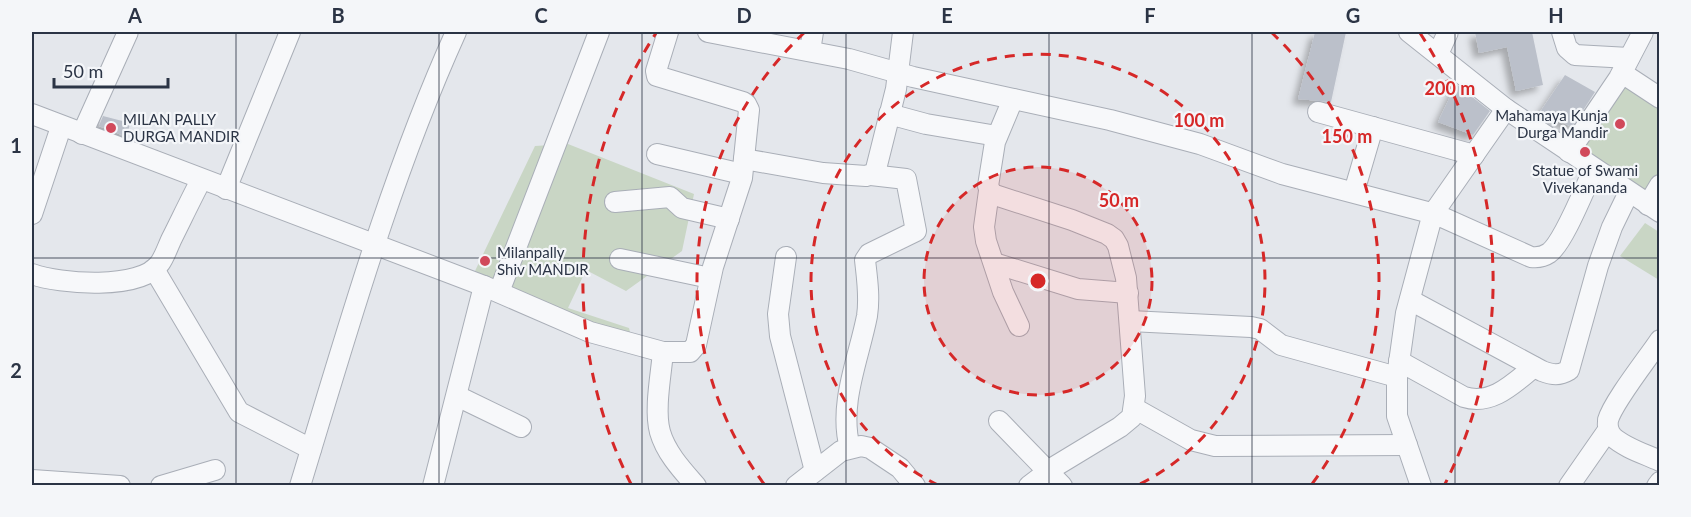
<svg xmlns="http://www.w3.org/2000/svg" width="1691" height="517" font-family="Lato,sans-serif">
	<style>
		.green { fill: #c9d6c5 }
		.building { fill: #bbc0ca; filter: url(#shadow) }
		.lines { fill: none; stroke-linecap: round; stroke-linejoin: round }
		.minor-casing { stroke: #a9aeb7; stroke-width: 22 }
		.minor { stroke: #f7f8fa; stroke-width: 20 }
		.grid { fill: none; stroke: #2b3445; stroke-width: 1.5; stroke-opacity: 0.55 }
		.ring { fill: none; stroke: #d62828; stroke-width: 3; stroke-dasharray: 10 8 }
		.poi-dot { fill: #d1495b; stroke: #f4f6f9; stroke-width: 2 }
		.labels { text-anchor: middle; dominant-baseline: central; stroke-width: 4.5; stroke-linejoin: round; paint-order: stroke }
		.poi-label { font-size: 15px; fill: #2b3445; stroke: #f4f6f9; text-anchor: start }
		.centre { fill: #d62828; stroke: #f4f6f9; stroke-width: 3 }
		.ring-label { font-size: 18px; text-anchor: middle; font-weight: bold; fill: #d62828; stroke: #f4f6f9; stroke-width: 4.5; stroke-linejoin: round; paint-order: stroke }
		.neatline { fill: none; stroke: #2b3445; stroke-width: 2 }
		.grid-label { font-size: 20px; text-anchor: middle; font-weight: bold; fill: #2b3445 }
	</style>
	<defs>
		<filter id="shadow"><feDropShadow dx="-5.5" dy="5.5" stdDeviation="3" flood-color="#0004"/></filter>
	</defs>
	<rect width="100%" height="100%" fill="#e4e7ec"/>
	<!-- green -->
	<g class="green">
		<polygon points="1622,77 1659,101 1659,179 1646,209 1578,158"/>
		<polygon points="568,144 694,194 682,251 626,291 586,270 568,308 629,328 633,344 590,332 562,327 485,281 482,275 475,271 535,146"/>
		<polygon points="1645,223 1659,232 1659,280 1620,256"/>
	</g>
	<!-- building -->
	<g class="building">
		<polygon points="1315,32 1346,32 1331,102 1298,99"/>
		<polygon points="1475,32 1532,32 1543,85 1516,91 1507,47 1479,53"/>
		<polygon points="1565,75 1595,92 1572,127 1540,112"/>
		<polygon points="1456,84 1490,111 1473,135 1438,122"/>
		<polygon points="103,116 130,123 127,137 99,126"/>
	</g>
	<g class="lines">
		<!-- minor casing -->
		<g class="minor-casing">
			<g id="minor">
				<polyline points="708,32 849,59 913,77 1110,120 1200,144 1282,174 1427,212 1433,213 1439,205 1506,109"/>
				<polyline points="1409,32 1506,109 1660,212"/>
				<polyline points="1562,32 1567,48 1575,55 1629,58"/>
				<polyline points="810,51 813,32"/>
				<polyline points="1438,54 1448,32"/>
				<polyline points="1622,73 1660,98"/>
				<polyline points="1013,99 995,142 988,186 992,194 1072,220 1107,234 1114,239 1118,246 1126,278 1135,396 1132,417 1120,427 1054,467 1029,486"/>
				<polyline points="1318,112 1474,155"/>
				<polyline points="32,114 484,286 590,332 663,352 690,352 696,345 713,267 742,178 749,110 746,104 743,102 657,76 656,71 668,32"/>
				<polyline points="889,114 926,124 997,136"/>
				<polyline points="82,134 128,32"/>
				<polyline points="1569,152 1619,78 1643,32"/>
				<polyline points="657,154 742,174"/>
				<polyline points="744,159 823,173 866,176 875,173 896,89 903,32"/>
				<polyline points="226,189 290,32"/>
				<polyline points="989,191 984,227 986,241 1003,292 1019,326"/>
				<polyline points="1354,192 1373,127"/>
				<polyline points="615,202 670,197 682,208 729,219"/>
				<polyline points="1648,205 1660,185"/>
				<polyline points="32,214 61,127"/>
				<polyline points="786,257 778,314 780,336 815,471"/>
				<polyline points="620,259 710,278"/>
				<polyline points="994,263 1078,289 1128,293"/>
				<polyline points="154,269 239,412 311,449"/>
				<path d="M32,274C59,284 141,291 160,263C165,256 168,246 172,238C182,218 191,199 201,180"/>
				<polyline points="499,292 599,32"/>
				<path d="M1410,300L1542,371C1553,375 1559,376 1569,370L1598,266L1612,227L1629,192"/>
				<polyline points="1130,321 1251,327 1260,329 1281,345 1397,377"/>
				<path d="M1660,340C1648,358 1613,402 1608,420C1607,426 1609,433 1613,437C1625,448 1645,454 1660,461"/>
				<path d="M663,352C661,375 654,410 660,432C666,453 682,470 696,486"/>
				<path d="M1399,361L1464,397C1492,406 1514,383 1534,367"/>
				<polyline points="457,396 521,427"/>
				<polyline points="1134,408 1191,440 1215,446 1407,445"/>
				<polyline points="999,421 1062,486"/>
				<path d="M850,448C838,404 859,358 867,316C870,297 867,278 865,260L869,254L916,231L906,179L871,175"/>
				<polyline points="32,480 120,486"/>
				<polyline points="161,486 215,470"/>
				<path d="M300,486C347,332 390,178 456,32"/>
				<polyline points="433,486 484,286"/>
				<polyline points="796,486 841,451 861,446 870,448 900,468 915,486"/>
				<path d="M1421,486L1397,416V377L1406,313L1433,213L1531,257C1538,258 1543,257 1549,253C1564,242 1585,187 1594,169"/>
				<polyline points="1569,486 1608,430"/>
				<polyline points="1657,486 1660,482"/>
			</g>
		</g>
		<!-- minor -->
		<use href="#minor" class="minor"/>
	</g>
	<!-- grid -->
	<path class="grid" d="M236,32V486M439,32V486M642,32V486M846,32V486M1049,32V486M1252,32V486M1455,32V486M32,258H1660"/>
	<!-- distance rings -->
	<circle cx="1038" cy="281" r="114" fill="#d62828" fill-opacity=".12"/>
	<g class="ring">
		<circle cx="1038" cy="281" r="114"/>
		<path d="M938 485A227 227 0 1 1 1138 485"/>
		<path d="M764 484A341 341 0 0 1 805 32M1271 32A341 341 0 0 1 1312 484"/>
		<path d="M631 484A455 455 0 0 1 656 33M1420 33A455 455 0 0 1 1445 484"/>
	</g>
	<!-- markers -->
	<g class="poi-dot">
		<circle cx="1620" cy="124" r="6"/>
		<circle cx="111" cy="128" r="6"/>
		<circle cx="1585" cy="152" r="6"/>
		<circle cx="485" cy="261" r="6"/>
	</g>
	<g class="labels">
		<!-- poi labels -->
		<g class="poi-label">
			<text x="1608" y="115" text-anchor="end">Mahamaya Kunja<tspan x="1608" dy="17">Durga Mandir</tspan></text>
			<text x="123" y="119">MILAN PALLY<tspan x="123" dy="17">DURGA MANDIR</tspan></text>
			<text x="1585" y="170" text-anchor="middle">Statue of Swami<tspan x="1585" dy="17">Vivekananda</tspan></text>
			<text x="497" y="252">Milanpally<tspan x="497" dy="17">Shiv MANDIR</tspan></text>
		</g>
	</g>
	<circle cx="1038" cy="281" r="9" class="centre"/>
	<g class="ring-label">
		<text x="1450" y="95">200 m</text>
		<text x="1199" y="127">100 m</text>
		<text x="1347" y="143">150 m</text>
		<text x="1119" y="207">50 m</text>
	</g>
	<!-- border -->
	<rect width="1691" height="517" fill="none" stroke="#f4f6f9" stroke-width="66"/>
	<!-- scale -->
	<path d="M54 78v9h114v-9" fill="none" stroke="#2b3445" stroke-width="3"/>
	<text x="63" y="78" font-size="18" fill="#2b3445" stroke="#f4f6f9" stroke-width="4.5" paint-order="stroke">50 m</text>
	<rect x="33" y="33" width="1625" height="451" class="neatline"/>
	<g class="grid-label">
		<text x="135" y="23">A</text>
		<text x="338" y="23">B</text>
		<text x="541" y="23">C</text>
		<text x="744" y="23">D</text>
		<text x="947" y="23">E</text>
		<text x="1150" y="23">F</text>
		<text x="1353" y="23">G</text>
		<text x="1556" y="23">H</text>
		<text x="16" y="153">1</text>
		<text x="16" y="378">2</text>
	</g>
</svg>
